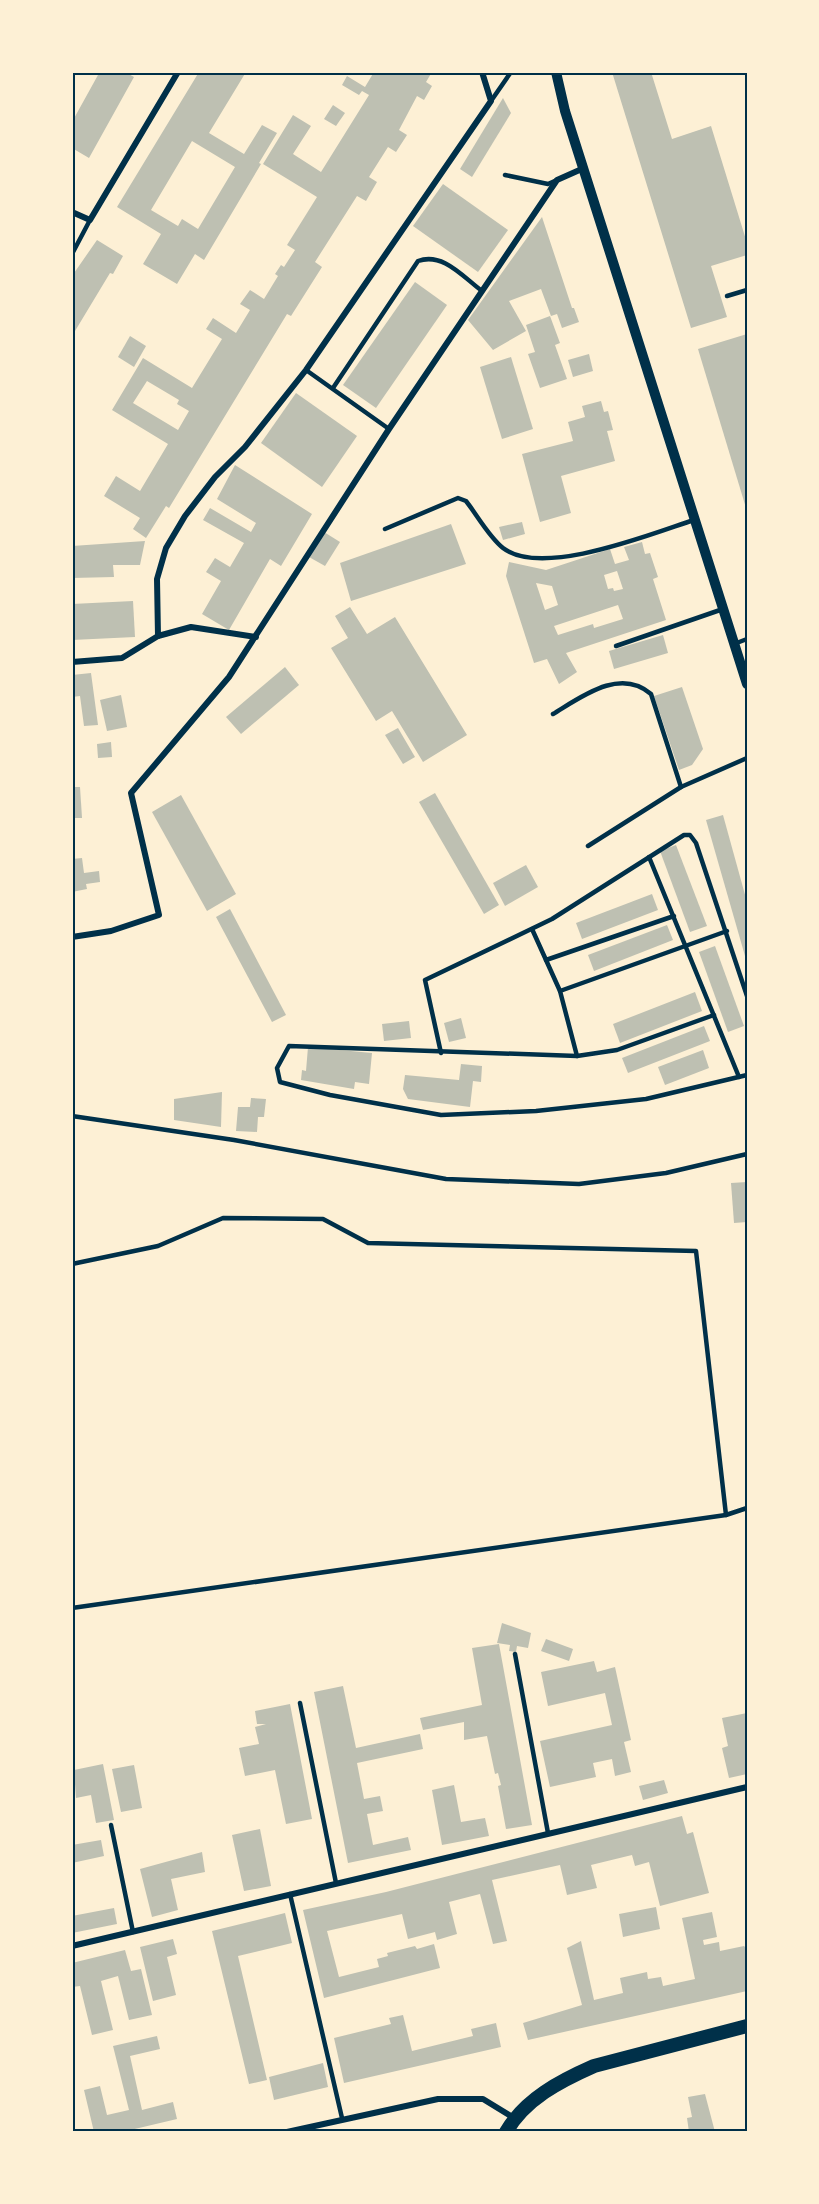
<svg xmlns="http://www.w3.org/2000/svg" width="819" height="2204" font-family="'Golos Text',sans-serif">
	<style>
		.building { fill: #bec0b2; fill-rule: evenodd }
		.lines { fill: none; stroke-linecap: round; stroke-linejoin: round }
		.service { stroke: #003049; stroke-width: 4.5 }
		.minor { stroke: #003049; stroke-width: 6 }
		.tertiary { stroke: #003049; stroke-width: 10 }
		.primary { stroke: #003049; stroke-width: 14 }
		.neatline { fill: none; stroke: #003049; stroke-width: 2 }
	</style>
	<rect width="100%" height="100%" fill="#fdf0d5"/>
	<!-- building -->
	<g class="building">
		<polygon points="93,72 125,72 134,77 89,158 72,148 72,122 98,75"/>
		<path d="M199,72H246L209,133L244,154L262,125L277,133L259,163L261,164L204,260L195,254L177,284L143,264L161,234L117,207ZM192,141L235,167L198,229L182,219L178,226L151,210Z"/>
		<path d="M374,72H432L426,82L432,86L424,100L417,96L399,130L407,135L396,152L388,147L369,177L377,182L366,201L357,196L315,262L322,267L291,316L287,314L169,508L166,506L146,538L133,529L140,518L104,496L116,476L140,491L168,444L112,410L143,358L192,388L222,339L206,329L213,318L236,333L250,310L240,304L250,290L264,299L278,276L275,274L281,265L284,267L295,250L287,245L317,197L263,164L293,115L311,126L293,154L321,172L369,95L362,91L359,95L342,85L347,76L365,87ZM147,381L179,400L177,404L189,411L178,430L133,403Z"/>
		<polygon points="612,72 651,72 672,139 711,126 747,243 747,255 711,266 727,317 691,328"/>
		<polygon points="503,98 511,113 472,177 460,169"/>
		<polygon points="333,105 345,113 336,126 324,119"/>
		<polygon points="443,184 508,230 478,272 413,226"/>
		<polygon points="542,217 572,308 574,308 579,322 562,328 557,314 551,316 541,289 509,301 526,331 493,350 468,320"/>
		<polygon points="97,240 123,256 113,274 110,273 72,336 72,276"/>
		<polygon points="415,282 447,305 376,408 343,385"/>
		<polygon points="550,316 560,343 555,345 567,379 540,388 528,354 535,352 526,325"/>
		<polygon points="747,334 747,508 746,508 698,349"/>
		<polygon points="130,336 146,346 134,367 118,357"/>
		<polygon points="589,354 593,371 573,377 568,360"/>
		<polygon points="511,357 533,429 502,439 480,367"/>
		<polygon points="296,393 357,436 322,487 261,443"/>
		<polygon points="601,401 604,412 608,411 613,430 607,431 615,461 561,476 571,513 540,522 522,454 573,441 568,422 585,417 582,406"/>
		<polygon points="235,465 312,514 281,566 270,559 229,630 202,614 221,581 206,572 215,558 230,567 244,543 203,520 210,508 251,532 256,523 217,499"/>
		<polygon points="522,522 525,534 503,540 499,527"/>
		<polygon points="451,524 466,564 351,601 340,563"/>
		<polygon points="324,532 340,542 325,566 309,557"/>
		<polygon points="145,541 140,565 113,565 114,577 72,578 72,546"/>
		<path d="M642,542L645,554L650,553L658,577L653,579L666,620L566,653L577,672L559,684L547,659L534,663L506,576L509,562L546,570L610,549L615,564L629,560L624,547ZM617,571L623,589L614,591L613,588L608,589L604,575ZM536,583L552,586L558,605L545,610ZM618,605L623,619L594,628L593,624L558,635L554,626Z"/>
		<polygon points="133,601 135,637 72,640 72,604"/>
		<polygon points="350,607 367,634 395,617 467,735 423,762 392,711 376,721 331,648 348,638 335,616"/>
		<polygon points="663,635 668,653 614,669 609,651"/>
		<polygon points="285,667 299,685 241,734 226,717"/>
		<polygon points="91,673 98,725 84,726 80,696 72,697 72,675"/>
		<polygon points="682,687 703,749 692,765 679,770 654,696"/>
		<polygon points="121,695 127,727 107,731 100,700"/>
		<polygon points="398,728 415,757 403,764 385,735"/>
		<polygon points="111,742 112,757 98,758 97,744"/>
		<polygon points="72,787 80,787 82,818 72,818"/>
		<polygon points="435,793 499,905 484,914 419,802"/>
		<polygon points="181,795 236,894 207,911 152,812"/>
		<polygon points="723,815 747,902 747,963 706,820"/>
		<polygon points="676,845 707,926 690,932 660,851"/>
		<polygon points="82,858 84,873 99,871 100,882 86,884 87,889 72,892 72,859"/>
		<polygon points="526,865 538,887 505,906 493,883"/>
		<polygon points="652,894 658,910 582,939 576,923"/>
		<polygon points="230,909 286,1015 272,1022 216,917"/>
		<polygon points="667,925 673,940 594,971 588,955"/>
		<polygon points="715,946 744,1026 728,1032 699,952"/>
		<polygon points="695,992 702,1011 620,1043 613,1024"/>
		<polygon points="461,1018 466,1038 449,1042 444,1023"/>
		<polygon points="409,1021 411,1038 384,1041 382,1024"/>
		<polygon points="704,1026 710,1041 628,1073 622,1058"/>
		<polygon points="308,1047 372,1053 369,1084 355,1082 354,1089 301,1080 302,1070 306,1071"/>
		<polygon points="703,1050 709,1068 665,1085 658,1067"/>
		<polygon points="461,1064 482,1066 481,1082 473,1081 470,1107 408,1099 403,1089 405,1075 459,1080"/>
		<polygon points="222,1092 221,1127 174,1120 174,1099"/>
		<polygon points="251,1098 266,1099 264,1117 258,1117 257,1132 236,1131 238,1107 250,1107"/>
		<polygon points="747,1182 747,1222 734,1223 731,1183"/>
		<polygon points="502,1623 531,1633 528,1648 517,1646 516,1652 509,1651 510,1645 497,1643"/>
		<polygon points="546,1639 573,1649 569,1661 541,1651"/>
		<polygon points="499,1644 532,1825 506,1829 498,1786 501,1785 498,1773 495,1774 487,1736 464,1740 464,1722 423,1730 420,1718 482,1705 472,1648"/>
		<polygon points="594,1661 597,1672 615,1667 631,1740 624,1742 631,1772 615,1776 612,1759 593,1763 596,1777 550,1787 540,1741 612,1725 605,1693 548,1706 541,1672"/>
		<polygon points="343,1686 356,1748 420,1734 423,1749 357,1763 364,1799 380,1796 383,1811 367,1814 373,1845 408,1837 411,1850 348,1863 314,1692"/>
		<polygon points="290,1704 312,1819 286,1824 275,1770 245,1776 239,1748 259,1744 255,1727 266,1724 257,1724 255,1711"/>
		<polygon points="747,1713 747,1774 729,1778 722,1748 728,1746 722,1718"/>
		<polygon points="103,1764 114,1820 96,1823 91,1795 76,1798 74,1770"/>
		<polygon points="134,1765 142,1808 121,1812 112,1769"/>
		<polygon points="664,1780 668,1793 643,1800 639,1786"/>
		<polygon points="454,1785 461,1822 485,1818 489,1836 442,1845 432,1790"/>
		<polygon points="682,1816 687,1834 693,1832 709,1893 660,1906 649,1862 635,1866 632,1855 591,1865 597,1888 567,1895 560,1865 492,1880 507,1941 493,1944 480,1894 449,1902 457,1934 437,1940 435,1932 408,1939 402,1914 327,1931 339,1977 379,1967 377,1959 388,1956 387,1953 415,1946 417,1949 434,1944 440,1968 324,1998 303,1910 386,1892"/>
		<polygon points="260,1829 271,1886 244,1891 232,1835"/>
		<polygon points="101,1840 104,1856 72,1863 72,1845"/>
		<polygon points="202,1852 205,1872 171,1879 178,1910 152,1917 140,1869"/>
		<polygon points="656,1907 660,1929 623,1937 619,1914"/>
		<polygon points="114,1908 117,1924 72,1933 72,1916"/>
		<polygon points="712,1912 717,1937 703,1940 704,1945 719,1942 720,1951 744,1946 747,1949 747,1991 528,2040 523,2023 582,2005 567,1948 581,1941 594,2000 623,1993 620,1978 647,1972 648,1979 661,1977 663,1986 695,1979 682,1918"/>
		<polygon points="285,1913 292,1943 238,1956 267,2080 249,2084 212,1931"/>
		<polygon points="173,1939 177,1954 167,1957 176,1995 153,2001 140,1947"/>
		<polygon points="125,1950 131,1971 141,1969 152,2015 129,2020 118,1976 101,1981 113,2030 92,2035 80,1986 72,1987 72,1963"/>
		<polygon points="403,2015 412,2051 473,2036 471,2029 496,2023 501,2047 344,2083 334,2038 391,2024 389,2018"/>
		<polygon points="157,2036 160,2049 130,2056 142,2110 173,2102 177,2119 122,2132 94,2132 84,2090 100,2086 107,2115 129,2110 113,2046"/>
		<polygon points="323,2063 328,2087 274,2100 269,2077"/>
		<polygon points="705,2094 715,2132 689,2132 687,2118 692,2117 688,2097"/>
	</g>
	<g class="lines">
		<!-- service -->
		<g class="service">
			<polyline points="491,101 511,72"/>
			<polyline points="505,175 548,184 557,180"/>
			<polyline points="72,254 90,220"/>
			<polyline points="727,296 747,290"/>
			<polyline points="306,370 389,429"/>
			<path d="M333,388L418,261C443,252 463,277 482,291"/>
			<path d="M385,529L458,498L466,501C477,515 489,537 503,548C542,578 651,534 694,520"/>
			<polyline points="734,644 747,639"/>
			<polyline points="616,646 723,609"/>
			<path d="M553,714C581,697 620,667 651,694L681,787"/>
			<polyline points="588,846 681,787 747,758"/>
			<polyline points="649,857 739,1077"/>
			<polyline points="532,929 560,991 577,1056"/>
			<polyline points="546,960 674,916"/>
			<polyline points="560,991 727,931"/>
			<polyline points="714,1015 617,1050 577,1056 289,1046 277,1068 280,1082 330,1095 441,1115 536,1111 646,1099 747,1075"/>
			<polyline points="441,1053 425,980 552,919 684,835 690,835 696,843 747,996"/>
			<polyline points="72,1116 234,1140 446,1179 579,1184 666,1173 747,1154"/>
			<polyline points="72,1264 158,1246 223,1218 323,1219 368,1243 696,1251 726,1515"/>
			<polyline points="72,1608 726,1515 747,1508"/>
			<polyline points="515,1654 548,1833"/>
			<polyline points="300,1703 336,1883"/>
			<polyline points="111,1825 133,1932"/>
			<polyline points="290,1894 342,2118"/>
		</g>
		<!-- minor -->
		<g class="minor">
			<polyline points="72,212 90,220 178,72"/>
			<polyline points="158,636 191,627 256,637"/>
			<polyline points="72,662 122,658 158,636 157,579 166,548 185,516 215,477 245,447 306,370 491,101 482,72"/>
			<polyline points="72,937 111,931 159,915 131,793 229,677 389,429 557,180 584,168"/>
			<polyline points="72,1946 747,1787"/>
			<polyline points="287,2132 438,2099 483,2099 514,2118"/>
		</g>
		<!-- tertiary -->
		<polyline class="tertiary" points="556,72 565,111 747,684"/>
		<!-- primary -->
		<path class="primary" d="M506,2132C525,2099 560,2081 594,2066L747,2026"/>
	</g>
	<!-- border -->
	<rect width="819" height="2204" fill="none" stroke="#fdf0d5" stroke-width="147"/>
	<rect x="74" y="74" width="672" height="2056" class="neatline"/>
</svg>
